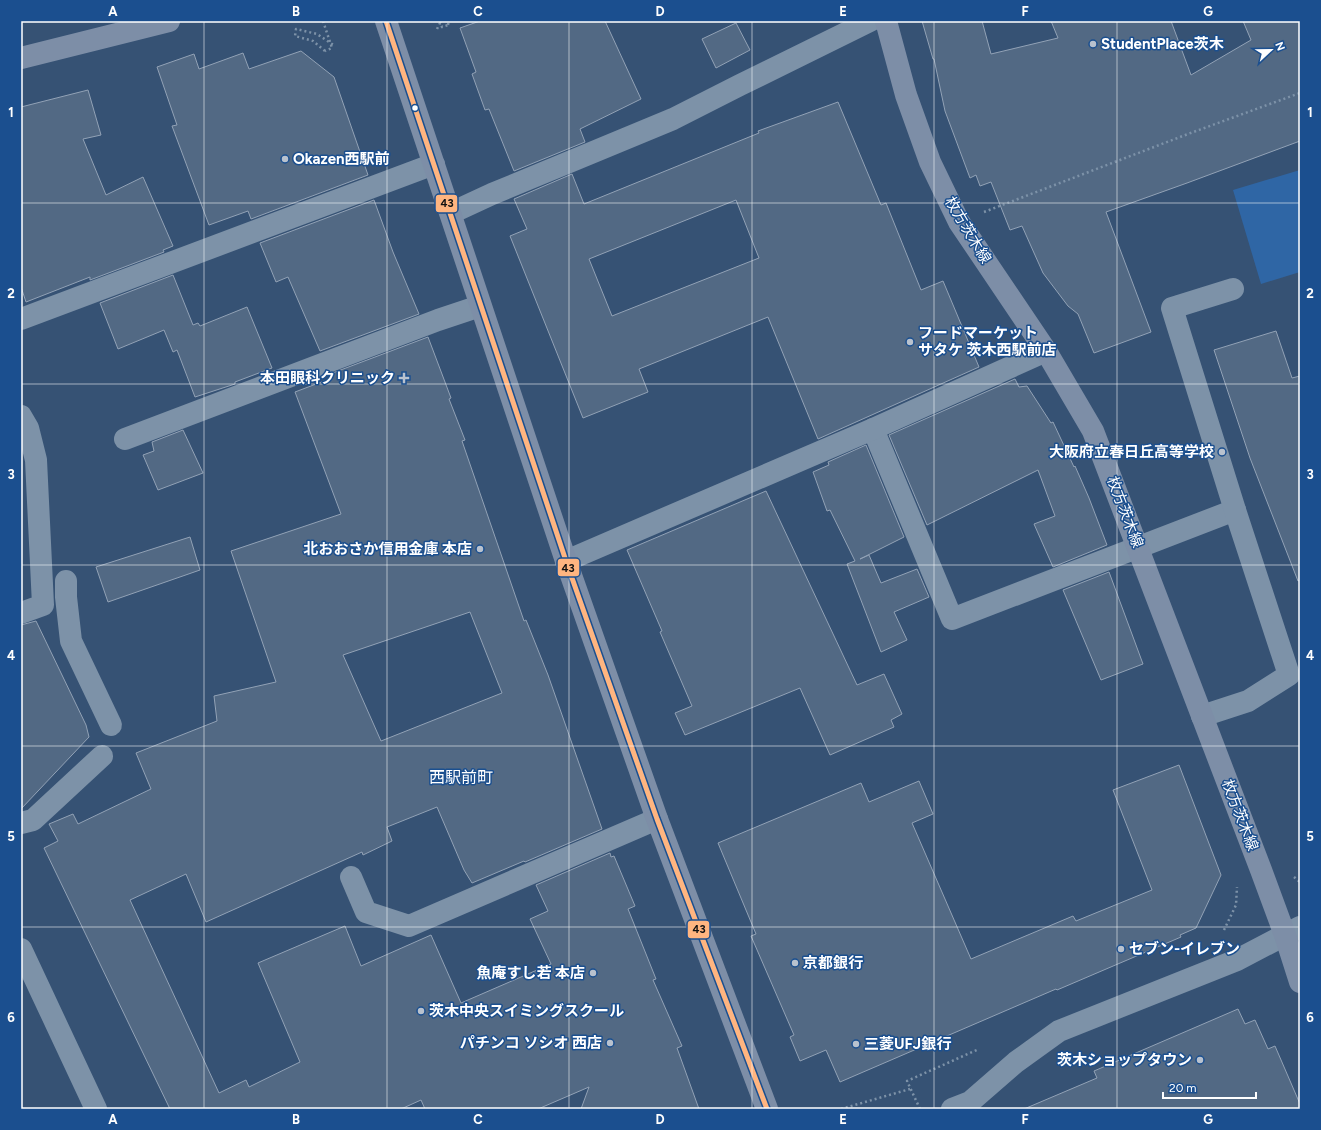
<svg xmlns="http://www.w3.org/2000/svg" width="1321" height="1130" font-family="Figtree,'Noto Sans JP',sans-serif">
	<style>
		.green { fill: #2f66a5 }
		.building { fill: #526984; stroke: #92a2b6; fill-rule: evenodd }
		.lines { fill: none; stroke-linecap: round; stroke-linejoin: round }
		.path { stroke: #7d92a8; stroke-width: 2.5; stroke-dasharray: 2 3; stroke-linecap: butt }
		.minor { stroke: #7d92a8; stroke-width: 22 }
		.major { stroke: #7d8ea7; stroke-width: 22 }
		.path-bridge { stroke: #7d92a8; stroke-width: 2.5; stroke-dasharray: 2 3; stroke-linecap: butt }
		.bus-1-casing { stroke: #1b4f8f; stroke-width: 8 }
		.bus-1 { stroke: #ffb580; stroke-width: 5 }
		.grid { fill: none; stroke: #fff; stroke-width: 1; stroke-opacity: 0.55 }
		.poi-dot { fill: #b9c2ce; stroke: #1b4f8f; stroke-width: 1.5 }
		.bus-dot { fill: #fff; stroke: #1b4f8f; stroke-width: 1.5 }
		.labels { text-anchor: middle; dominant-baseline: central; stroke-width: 3; stroke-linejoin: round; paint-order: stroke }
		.poi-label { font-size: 15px; font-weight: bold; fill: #fff; stroke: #1b4f8f; text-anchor: start }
		.street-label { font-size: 15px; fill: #fff; stroke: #1b4f8f }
		.neighbourhood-label { font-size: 16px; fill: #fff; stroke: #1b4f8f }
		.line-badge { stroke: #1b4f8f; stroke-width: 1.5 }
		.pale-badge-label { font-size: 11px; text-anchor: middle; font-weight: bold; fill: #111 }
		.neatline { fill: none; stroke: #fff; stroke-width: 1.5 }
		.grid-label { font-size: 13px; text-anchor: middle; font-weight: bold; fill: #fff }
	</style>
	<rect width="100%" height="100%" fill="#365274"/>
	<!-- green -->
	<polygon class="green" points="1300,170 1300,272 1261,284 1233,190"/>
	<!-- building -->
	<g class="building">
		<polygon points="480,21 605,21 641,99 580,129 585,142 514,171 489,109 485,110 472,74 476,72 460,28"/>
		<polygon points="922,21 982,21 991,54 1058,38 1051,21 1171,21 1191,75 1251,40 1243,21 1300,21 1300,141 1187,183 1106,212 1151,332 1094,353 1078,314 1068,306 1043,273 1022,226 1010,230 991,182 980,186 976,175 970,178 945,111 934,59 933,59"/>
		<polygon points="736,23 750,50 716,68 702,39"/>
		<polygon points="301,51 334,77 368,175 251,219 248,211 209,225 172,126 177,125 157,67 194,54 199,69 243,53 249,69"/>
		<polygon points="88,90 101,135 83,139 106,195 143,177 173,246 163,250 164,252 90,280 90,277 26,302 21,287 21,107"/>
		<path d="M838,102L881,205L886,203L921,290L943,281L979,367L818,439L768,317L639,369L648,392L583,418L510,236L527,229L514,199L572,174L584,204L759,133L758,131ZM736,200L759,258L612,316L589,259Z"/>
		<polygon points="374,200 393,252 419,314 320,351 288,277 276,282 260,243"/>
		<polygon points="173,275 193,325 198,323 200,326 247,307 272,368 235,382 235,384 195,397 177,350 173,352 164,330 118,349 100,303"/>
		<polygon points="1276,331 1292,378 1300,376 1300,580 1298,581 1250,458 1214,350"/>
		<path d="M428,337L451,398L449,399L465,440L462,441L524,621L526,620L548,675L602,829L525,862L524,861L472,883L464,870L437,807L387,827L392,841L363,855L362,852L206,922L186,874L130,900L219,1093L246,1080L249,1087L300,1062L258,963L345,926L361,966L431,935L461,1003L551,964L530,919L548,911L536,885L610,853L611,857L614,856L635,906L628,909L656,979L653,980L682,1046L677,1048L699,1109H581L589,1087L538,1109H425L421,1100L401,1109H170L44,848L58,841L49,824L73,814L78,824L151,789L136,753L217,721L214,696L276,682L231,551L341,514L295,392L332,378L330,374ZM470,612L502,693L381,741L343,655Z"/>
		<polygon points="1015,379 1019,387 1027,386 1051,423 1053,422 1074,467 1075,466 1089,498 1107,545 1053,567 1034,524 1055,516 1038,470 927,525 889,435"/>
		<polygon points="183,430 203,473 158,490 143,455 154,451 152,442"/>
		<polygon points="866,445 904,537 860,559 869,555 881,583 917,569 929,597 894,612 907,640 881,652 847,564 855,561 830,510 827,511 813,472 829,465 828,462"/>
		<polygon points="766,491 857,685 884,674 902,714 891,720 894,727 830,755 800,688 685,735 675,713 692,706 660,632 662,631 627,550"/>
		<polygon points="190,537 200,570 108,602 96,567"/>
		<polygon points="1109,572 1143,664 1101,680 1063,590"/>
		<polygon points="36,621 86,725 89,737 21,809 21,625"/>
		<polygon points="1179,765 1221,875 1196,928 1180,935 1181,937 1057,990 1056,989 840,1082 826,1050 800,1061 790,1037 794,1035 751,936 756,934 718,843 861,783 869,802 919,781 933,814 912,823 971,959 1073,916 1076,921 1152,890 1113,790"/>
		<polygon points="1238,1009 1245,1024 1255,1020 1268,1049 1275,1046 1300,1104 1300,1109 1024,1109 1097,1078 1094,1071"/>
	</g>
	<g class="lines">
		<!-- path -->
		<g class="path">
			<polyline points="448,25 449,21"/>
			<polyline points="437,29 441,21"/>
			<polyline points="325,51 313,41 295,36 296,29 317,34 335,46"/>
			<polyline points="984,212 1188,134 1300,93"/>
			<polyline points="1294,877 1300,882"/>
			<polyline points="1224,930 1236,905 1237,887"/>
			<polyline points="572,1108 572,1109"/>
			<polyline points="841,1109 910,1089"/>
			<polyline points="920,1109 907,1081 979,1049"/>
		</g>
		<!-- minor -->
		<g class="minor">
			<polyline points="451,213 492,194 673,119 740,85 870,21"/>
			<polyline points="21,319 434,164"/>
			<polyline points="21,416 28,428 36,460 43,605 21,613"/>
			<polyline points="873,429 952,619 1235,510"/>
			<polyline points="125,439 438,320 480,306"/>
			<polyline points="566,561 873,429 1046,351"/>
			<polyline points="66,581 66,597 71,641 111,725"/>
			<polyline points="1202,716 1248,701 1289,675 1235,510 1172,308 1233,289"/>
			<polyline points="21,823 33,820 102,756"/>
			<polyline points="351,877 366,912 409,926 657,819"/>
			<polyline points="21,949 96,1109"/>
			<polyline points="952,1109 970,1102 1016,1062 1059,1031 1237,960 1300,927"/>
		</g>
		<!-- major -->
		<g class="major">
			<polyline points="386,21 566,561 657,819 767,1109"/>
			<polyline points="886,21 906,95 930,162 959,222 1046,351 1093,431 1261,870 1285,935 1300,982"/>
			<polyline points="21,58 169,21"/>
		</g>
		<!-- path-bridge -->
		<g class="path-bridge">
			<polyline points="323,21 332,48 325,51"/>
			<polyline points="440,21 442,27 448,25"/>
		</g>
		<!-- bus-1 casing -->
		<g class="bus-1-casing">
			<polyline id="bus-1" points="386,21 566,561 657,819 767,1109"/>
		</g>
		<!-- bus-1 -->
		<use href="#bus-1" class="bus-1"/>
	</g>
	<!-- grid -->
	<path class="grid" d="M204,21V1109M387,21V1109M569,21V1109M752,21V1109M934,21V1109M1117,21V1109M21,203H1300M21,384H1300M21,565H1300M21,746H1300M21,927H1300"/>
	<!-- markers -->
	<g class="poi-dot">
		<circle cx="1093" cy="44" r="4"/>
		<circle cx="285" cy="159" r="4"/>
		<circle cx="910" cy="342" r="4"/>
		<path d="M402 372h4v4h4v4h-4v4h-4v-4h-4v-4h4z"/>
		<circle cx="1222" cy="452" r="4"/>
		<circle cx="480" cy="549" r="4"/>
		<circle cx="1121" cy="949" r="4"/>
		<circle cx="795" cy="963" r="4"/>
		<circle cx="593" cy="973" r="4"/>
		<circle cx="421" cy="1011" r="4"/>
		<circle cx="610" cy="1043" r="4"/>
		<circle cx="856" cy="1044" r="4"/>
		<circle cx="1200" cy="1060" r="4"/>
	</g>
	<circle class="bus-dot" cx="415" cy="108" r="3.5"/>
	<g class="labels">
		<!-- poi labels -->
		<g class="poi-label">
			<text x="1101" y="44">StudentPlace茨木</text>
			<text x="293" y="159">Okazen西駅前</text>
			<text x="918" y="333">フードマーケット<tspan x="918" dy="17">サタケ 茨木西駅前店</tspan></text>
			<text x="395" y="378" text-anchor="end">本田眼科クリニック</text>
			<text x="1214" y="452" text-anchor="end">大阪府立春日丘高等学校</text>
			<text x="472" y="549" text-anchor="end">北おおさか信用金庫 本店</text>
			<text x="1129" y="949">セブン-イレブン</text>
			<text x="803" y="963">京都銀行</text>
			<text x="585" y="973" text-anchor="end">魚庵すし若 本店</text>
			<text x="429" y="1011">茨木中央スイミングスクール</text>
			<text x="602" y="1043" text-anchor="end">パチンコ ソシオ 西店</text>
			<text x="864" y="1044">三菱UFJ銀行</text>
			<text x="1192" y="1060" text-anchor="end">茨木ショップタウン</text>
		</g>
		<!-- street labels -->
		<g class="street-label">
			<text transform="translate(968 230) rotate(59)">枚方茨木線</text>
			<text transform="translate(1125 512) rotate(69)">枚方茨木線</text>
			<text transform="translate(1240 815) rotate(69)">枚方茨木線</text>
		</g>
		<!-- neighbourhood labels -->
		<g class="neighbourhood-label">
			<text x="461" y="777">西駅前町</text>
		</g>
	</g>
	<g class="line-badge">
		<rect x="435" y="194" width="23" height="19" rx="4" fill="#ffb580"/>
		<rect x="557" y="558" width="23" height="19" rx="4" fill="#ffb580"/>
		<rect x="687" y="920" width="23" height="19" rx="4" fill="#ffb580"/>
	</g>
	<g class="pale-badge-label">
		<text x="447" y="207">43</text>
		<text x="568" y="572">43</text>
		<text x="699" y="933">43</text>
	</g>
	<!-- border -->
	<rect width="1321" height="1130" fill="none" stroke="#1b4f8f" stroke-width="44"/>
	<!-- north arrow -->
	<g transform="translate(1271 50) rotate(68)" stroke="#1b4f8f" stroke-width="3" paint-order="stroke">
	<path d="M0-3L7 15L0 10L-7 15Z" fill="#ffffff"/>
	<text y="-6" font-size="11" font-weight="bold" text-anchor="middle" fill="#ffffff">N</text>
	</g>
	<!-- scale -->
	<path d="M1163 1092v6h93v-6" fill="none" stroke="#ffffff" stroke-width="2"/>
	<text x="1169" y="1092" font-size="12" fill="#ffffff" stroke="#1b4f8f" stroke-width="3" paint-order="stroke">20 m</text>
	<rect x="22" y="22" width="1277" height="1086" class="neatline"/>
	<g class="grid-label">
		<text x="113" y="16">A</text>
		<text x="296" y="16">B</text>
		<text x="478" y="16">C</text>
		<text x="660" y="16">D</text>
		<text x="843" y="16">E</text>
		<text x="1025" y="16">F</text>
		<text x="1208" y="16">G</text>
		<text x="11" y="117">1</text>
		<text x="1310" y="117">1</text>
		<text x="11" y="298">2</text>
		<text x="1310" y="298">2</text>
		<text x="11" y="479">3</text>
		<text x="1310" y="479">3</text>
		<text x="11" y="660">4</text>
		<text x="1310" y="660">4</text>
		<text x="11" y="841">5</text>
		<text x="1310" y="841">5</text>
		<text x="11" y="1022">6</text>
		<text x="1310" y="1022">6</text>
		<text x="113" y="1124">A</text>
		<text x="296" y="1124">B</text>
		<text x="478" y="1124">C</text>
		<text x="660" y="1124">D</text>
		<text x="843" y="1124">E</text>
		<text x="1025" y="1124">F</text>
		<text x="1208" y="1124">G</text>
	</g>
</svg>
